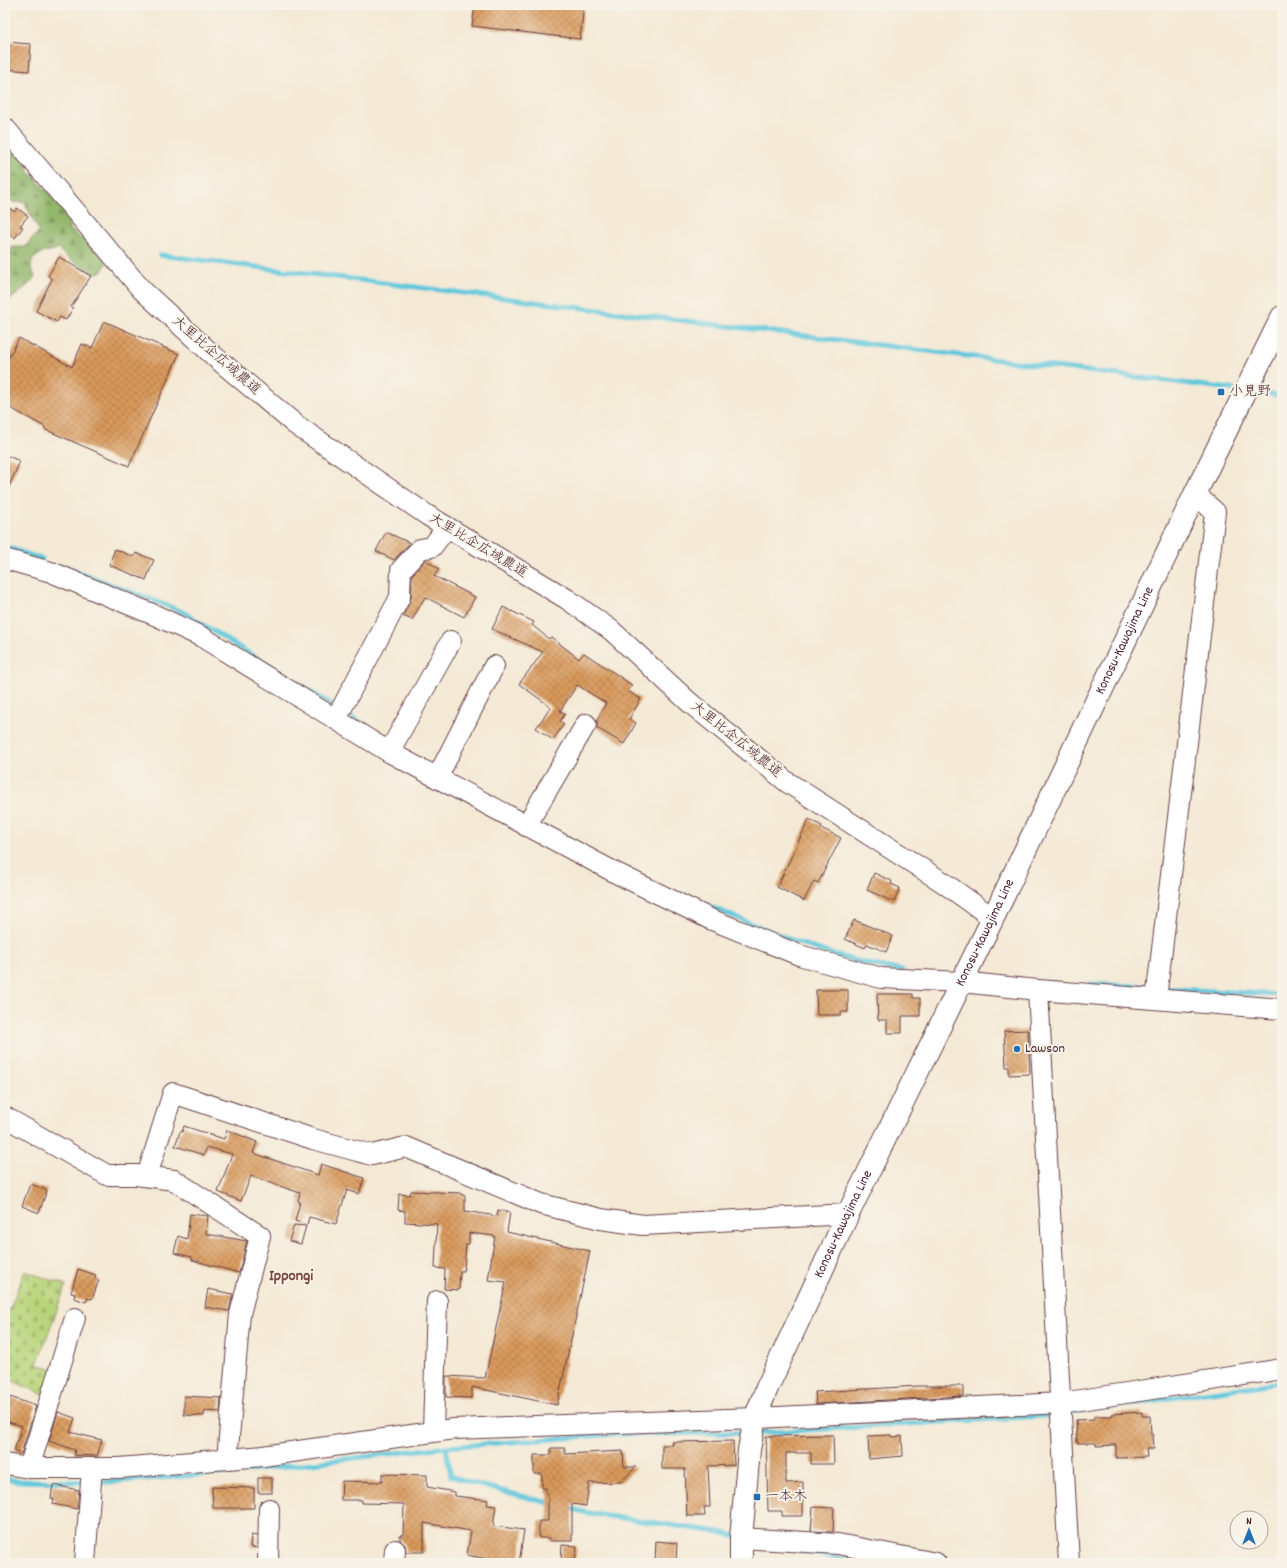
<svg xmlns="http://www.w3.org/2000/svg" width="1287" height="1568" font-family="Dekko,'Klee One',sans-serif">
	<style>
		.forest { fill: url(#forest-firs); stroke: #6e6a4b }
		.cemetery { fill: url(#cemetery-stones); stroke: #827a53 }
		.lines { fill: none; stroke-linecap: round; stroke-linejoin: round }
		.stream { stroke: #61c8dd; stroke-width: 5 }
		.building { fill: url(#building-cross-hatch) }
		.minor-casing { stroke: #643d44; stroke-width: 22 }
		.major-casing { stroke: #643d44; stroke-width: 24 }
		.minor { stroke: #fff; stroke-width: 20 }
		.major { stroke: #fff; stroke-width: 22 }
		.poi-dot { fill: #1f6fb2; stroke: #f7f3e8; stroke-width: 1.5 }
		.labels { text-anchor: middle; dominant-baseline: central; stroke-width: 4; stroke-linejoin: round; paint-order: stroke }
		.street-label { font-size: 14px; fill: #4a1f2b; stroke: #f7f3e8 }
		.poi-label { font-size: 14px; fill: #4a1f2b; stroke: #f7f3e8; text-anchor: start }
		.quarter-label { font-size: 16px; font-weight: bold; fill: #7c4a3c; stroke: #f7f3e8 }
	</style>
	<defs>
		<pattern id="forest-firs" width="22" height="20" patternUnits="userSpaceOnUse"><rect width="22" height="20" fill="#92b66b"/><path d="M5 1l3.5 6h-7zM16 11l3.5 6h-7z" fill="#799358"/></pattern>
		<pattern id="cemetery-stones" width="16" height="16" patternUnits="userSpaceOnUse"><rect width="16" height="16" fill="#b9d57b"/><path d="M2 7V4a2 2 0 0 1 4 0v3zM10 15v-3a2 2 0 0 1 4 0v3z" fill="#a1b66a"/></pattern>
		<pattern id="building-cross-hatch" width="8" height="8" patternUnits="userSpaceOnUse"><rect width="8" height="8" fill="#d99a5b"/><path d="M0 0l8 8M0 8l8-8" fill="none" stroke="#b27d4b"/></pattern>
	</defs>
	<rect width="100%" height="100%" fill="#f7f3e8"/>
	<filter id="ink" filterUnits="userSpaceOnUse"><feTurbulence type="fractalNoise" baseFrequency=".025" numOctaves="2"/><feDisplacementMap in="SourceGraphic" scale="8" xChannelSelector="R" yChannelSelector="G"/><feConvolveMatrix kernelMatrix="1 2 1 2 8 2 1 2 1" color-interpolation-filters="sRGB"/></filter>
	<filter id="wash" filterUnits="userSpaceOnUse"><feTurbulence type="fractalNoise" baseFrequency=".012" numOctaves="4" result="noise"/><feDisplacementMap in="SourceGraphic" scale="16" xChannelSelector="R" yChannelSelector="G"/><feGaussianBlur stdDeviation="0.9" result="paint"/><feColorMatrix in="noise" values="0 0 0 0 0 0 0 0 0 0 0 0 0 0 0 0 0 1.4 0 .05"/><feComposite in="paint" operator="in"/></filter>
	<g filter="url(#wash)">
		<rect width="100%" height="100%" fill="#f4e9d5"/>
		<!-- forest -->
		<path class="forest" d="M5,149L19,153L25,160L29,172L69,214L70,229C82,241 98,249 107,263L102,271L94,274L65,256L58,249L41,253L32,260L31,268L35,276C32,283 13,299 5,302V259L8,257L12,247H25L39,231L24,202L15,203L5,198Z"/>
		<!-- cemetery -->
		<polygon class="cemetery" points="25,1271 66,1285 37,1364 54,1370 46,1395 5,1378 5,1321"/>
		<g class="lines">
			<!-- stream -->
			<g class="stream">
				<polyline points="160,255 1239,390"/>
				<polyline points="1251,391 1282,396"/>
				<polyline points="5,547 42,559"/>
				<polyline points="63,566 181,611 337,708"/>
				<polyline points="344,712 390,741"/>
				<path d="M687,897C756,925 827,960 902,970"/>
				<polyline points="1090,984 1154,987"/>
				<polyline points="1162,988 1282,995"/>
				<polyline points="1065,1413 1282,1382"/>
				<polyline points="758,1433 1057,1415"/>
				<polyline points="446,1447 451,1476 472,1483 553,1504"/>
				<polyline points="5,1478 17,1481 87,1482"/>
				<polyline points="94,1483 237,1472 446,1447 617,1434 746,1433"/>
				<polyline points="567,1508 593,1514 719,1532 736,1536"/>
				<polyline points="796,1550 862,1563"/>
			</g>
		</g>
		<g id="blocks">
			<!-- building -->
			<g class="building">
				<polygon points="475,5 584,5 580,39 472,26"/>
				<polygon points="5,42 31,44 29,71 5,69"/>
				<polygon points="5,205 15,212 17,208 28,216 20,226 23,227 15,238 5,231"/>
				<polygon points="59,257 91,276 71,307 73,308 66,320 60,317 57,322 36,311 52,279 48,276"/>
				<polygon points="104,321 179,354 129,466 44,429 45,427 5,405 5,365 19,338 72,367 82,344 92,348"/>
				<polygon points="5,455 20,461 5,496"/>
				<polygon points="386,532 410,543 394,560 376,551"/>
				<polygon points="115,549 134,557 136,553 154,560 146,580 109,565"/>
				<polygon points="426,560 439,569 434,576 475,597 464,617 425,597 412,620 403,616 411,598 412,575"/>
				<polygon points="503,607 534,622 532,625 549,639 551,637 579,659 584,653 632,685 628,691 641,699 629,719 636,723 624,744 597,728 597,720 606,703 577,685 560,711 565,714 560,721 564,724 553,740 536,728 551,707 519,684 543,652 492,629"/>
				<polygon points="809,819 822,826 821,828 841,838 818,883 814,881 804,901 777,887"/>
				<polygon points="874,873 892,881 891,884 900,888 894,902 867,890"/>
				<polygon points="854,920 893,936 886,952 867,944 865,948 845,939"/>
				<polygon points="816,990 848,990 848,1012 841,1012 841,1015 817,1015"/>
				<polygon points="877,994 913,994 913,998 920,998 920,1016 902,1016 902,1033 887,1033 887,1020 878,1020"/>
				<polygon points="1028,1030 1030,1074 1009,1075 1009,1067 1006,1067 1004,1031"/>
				<polygon points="184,1126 224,1139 227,1130 257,1142 253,1153 318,1175 321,1164 364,1178 359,1194 347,1190 336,1224 309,1217 307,1225 295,1221 300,1202 298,1201 300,1193 251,1176 241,1201 218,1192 232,1154 207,1147 204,1155 175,1146 180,1132 182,1132"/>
				<polygon points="30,1184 47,1190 39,1213 22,1206"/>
				<polygon points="411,1191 461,1193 461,1195 465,1195 465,1211 497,1216 498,1210 510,1212 507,1232 590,1251 557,1405 472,1387 472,1398 446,1397 446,1376 485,1378 506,1282 488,1280 495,1236 469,1233 469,1244 466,1244 464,1271 460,1271 459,1290 444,1289 445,1269 435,1268 437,1224 405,1222 405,1211 398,1210 399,1194 410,1195"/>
				<polygon points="190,1214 208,1216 206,1234 247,1241 239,1273 192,1260 192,1257 174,1253 178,1236 187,1239"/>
				<polygon points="294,1225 306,1226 301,1244 289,1241"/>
				<polygon points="78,1269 96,1275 95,1278 99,1280 92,1299 88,1298 86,1302 74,1298 75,1294 71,1293"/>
				<polygon points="208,1289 233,1294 229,1311 205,1307"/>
				<polygon points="919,1386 963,1386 963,1396 816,1404 815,1392"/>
				<polygon points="184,1396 221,1398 220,1412 205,1411 204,1416 184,1415"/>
				<polygon points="10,1397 36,1406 21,1454 14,1451 22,1426 5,1421 5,1410"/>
				<polygon points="58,1412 75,1418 70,1432 102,1440 97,1456 74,1455 75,1450 49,1441"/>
				<polygon points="1142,1412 1142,1416 1150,1416 1151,1435 1153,1435 1154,1449 1146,1449 1147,1457 1116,1458 1116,1445 1096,1446 1096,1443 1077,1443 1076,1420 1094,1419 1094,1416 1112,1416 1112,1414"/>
				<polygon points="833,1435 834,1464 811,1464 811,1453 786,1453 786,1483 803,1482 803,1516 782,1516 782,1511 768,1511 766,1436"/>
				<polygon points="891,1435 891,1437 902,1436 903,1456 869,1459 868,1436"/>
				<polygon points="733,1441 734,1465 708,1466 710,1507 704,1507 705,1516 687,1516 685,1469 662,1469 662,1445 673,1445 672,1442"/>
				<polygon points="551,1448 565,1448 565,1454 623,1451 624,1467 636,1467 621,1482 589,1483 586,1506 572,1504 572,1541 550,1541 550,1538 539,1538 539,1521 548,1521 548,1493 546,1493 546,1488 542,1488 542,1474 534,1474 534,1455 551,1455"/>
				<polygon points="382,1474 427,1475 427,1487 455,1492 455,1496 488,1500 487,1505 496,1506 493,1526 524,1530 519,1563 506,1563 467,1555 471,1531 424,1523 424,1552 406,1552 405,1545 400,1540 400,1535 403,1535 404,1504 362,1503 362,1500 341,1500 342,1481 382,1482"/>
				<rect x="258" y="1478" width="14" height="15"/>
				<polygon points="53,1485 79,1490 77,1509 53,1504 54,1499 51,1498"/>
				<polygon points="212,1487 254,1488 254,1508 213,1508"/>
				<polygon points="813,1507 834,1508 833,1532 811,1531"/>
				<polygon points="251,1535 257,1536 257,1548 250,1547"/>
				<polygon points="656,1541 677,1543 676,1563 655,1563"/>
				<polygon points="562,1545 577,1546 575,1562 561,1561"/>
			</g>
		</g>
	</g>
	<g filter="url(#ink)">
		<use href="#blocks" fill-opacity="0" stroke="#643d44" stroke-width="1"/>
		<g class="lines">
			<!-- minor casing -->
			<g class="minor-casing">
				<g id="minor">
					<polyline points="5,128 142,290 215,357 296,425 427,515 567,599 611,630 689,702 787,782 944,883 993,918"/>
					<polyline points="5,559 51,572 157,616 202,637 389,752 616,873 710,919 799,955 881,978 961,982 1038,990 1282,1009"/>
					<polyline points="336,719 400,597 401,570 420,549 432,547 447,527"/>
					<polyline points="389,752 451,641"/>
					<polyline points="437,778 494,666"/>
					<polyline points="526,826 586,724"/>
					<polyline points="1038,990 1069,1563"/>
					<polyline points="1156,999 1215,512 1195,494"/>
					<polyline points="5,1117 107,1175 136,1175 174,1180 260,1236 240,1314 227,1459"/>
					<polyline points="147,1176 173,1093 313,1139 372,1155 406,1147 541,1204 601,1219 643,1225 848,1214"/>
					<polyline points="433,1431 437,1301"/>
					<polyline points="5,1464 29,1468 119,1468 263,1456 454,1429 755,1418 1061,1403 1282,1369"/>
					<polyline points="29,1468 75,1318"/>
					<polyline points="741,1538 838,1544 936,1563"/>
					<polyline points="85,1563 92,1468"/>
					<polyline points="268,1563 269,1509"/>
					<polyline points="394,1563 395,1550"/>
				</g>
			</g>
			<!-- major casing -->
			<g class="major-casing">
				<g id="major">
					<path id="s1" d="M741,1563V1538L749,1450L755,1418L767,1388L848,1214L993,918L1195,494L1282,317"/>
				</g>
			</g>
			<!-- minor -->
			<use href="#minor" class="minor"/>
			<!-- major -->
			<use href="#major" class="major"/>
		</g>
	</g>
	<!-- markers -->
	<g class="poi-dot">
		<rect x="1217" y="388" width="8" height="8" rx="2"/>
		<circle cx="1017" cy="1049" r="4"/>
		<rect x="753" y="1493" width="8" height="8" rx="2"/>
	</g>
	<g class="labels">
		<!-- street labels -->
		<g class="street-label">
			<text transform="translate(216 356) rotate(41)">大里比企広域農道</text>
			<text transform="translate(478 546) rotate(31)">大里比企広域農道</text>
			<text stroke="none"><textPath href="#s1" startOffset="1007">Konosu-Kawajima Line</textPath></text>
			<text transform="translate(736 740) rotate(39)">大里比企広域農道</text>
			<text stroke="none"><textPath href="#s1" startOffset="683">Konosu-Kawajima Line</textPath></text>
			<text stroke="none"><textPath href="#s1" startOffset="359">Konosu-Kawajima Line</textPath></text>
		</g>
		<!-- poi labels -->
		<g class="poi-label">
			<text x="1229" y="392">小見野</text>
			<text x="1025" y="1049">Lawson</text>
			<text x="765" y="1497">一本木</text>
		</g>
		<!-- quarter labels -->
		<g class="quarter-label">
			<text x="291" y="1276">Ippongi</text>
		</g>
	</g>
	<!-- margin -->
	<rect width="1287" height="1568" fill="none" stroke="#f7f3e8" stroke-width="20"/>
	<!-- north arrow -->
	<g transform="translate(1249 1530)"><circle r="19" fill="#f7f3e8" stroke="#b29e9c"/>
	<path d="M0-3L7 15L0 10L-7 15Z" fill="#1f6fb2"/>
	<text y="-6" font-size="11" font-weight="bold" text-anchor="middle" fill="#4a1f2b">N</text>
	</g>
</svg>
